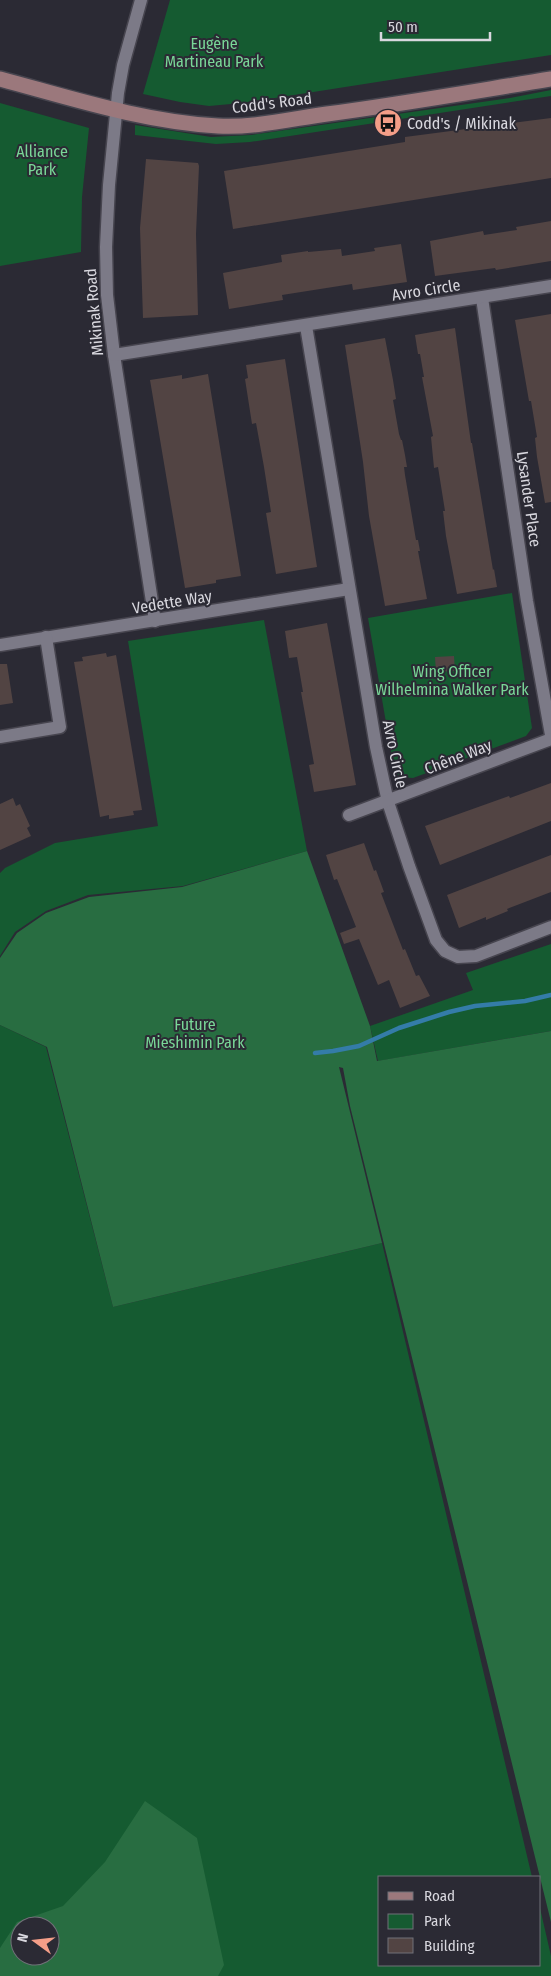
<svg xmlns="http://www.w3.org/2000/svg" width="551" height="1976" font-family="'Fira Sans Condensed',sans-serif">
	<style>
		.green { fill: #155b31; fill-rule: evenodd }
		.forest { fill: #286d41; fill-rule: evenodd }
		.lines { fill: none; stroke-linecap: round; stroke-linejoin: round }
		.stream { stroke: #347ca8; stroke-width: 4.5 }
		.building { fill: #524443 }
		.street-casing { stroke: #47454f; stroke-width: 15 }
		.secondary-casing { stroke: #47454f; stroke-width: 18 }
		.street { stroke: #7c7a87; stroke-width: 12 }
		.secondary { stroke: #9b787c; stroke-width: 15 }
		.labels { text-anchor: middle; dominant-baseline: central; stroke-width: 4; stroke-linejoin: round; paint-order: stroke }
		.park-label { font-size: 16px; fill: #79d797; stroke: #2b2a34 }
		.street-label { font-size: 16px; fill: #d9d8df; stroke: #2b2a34 }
		.poi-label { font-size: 16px; fill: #d9d8df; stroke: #2b2a34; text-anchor: start }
	</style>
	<rect width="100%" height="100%" fill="#2b2a34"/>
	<!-- green -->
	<g class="green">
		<polygon points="170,0 551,0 551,55 242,103 209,106 180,102 143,94"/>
		<polygon points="551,90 551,96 250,142 216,144 135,135 135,125 211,137 251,135 510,98"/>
		<polygon points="0,103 89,128 82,197 81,252 0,266"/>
		<polygon points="512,593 532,728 526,736 413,778 400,777 394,769 368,618"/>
		<polygon points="264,620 307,851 183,886 88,895 46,911 15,932 0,956 0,873 5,868 55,843 158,826 128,641"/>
		<polygon points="551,944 551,1031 378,1061 370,1026 473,990 466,973"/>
		<path d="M0,1025L46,1047L113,1307L382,1243L532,1877H380V1965H540V1908L551,1956V1976H0ZM20,1926H50V1956H20Z"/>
	</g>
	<!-- forest -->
	<g class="forest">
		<polygon points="307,851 370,1026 377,1061 551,1031 551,1922 350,1106 343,1068 339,1067 382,1243 113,1307 47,1047 0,1025 0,958 17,933 46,913 89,897 182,887"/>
		<path d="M145,1801L197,1838L224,1965L218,1976H0V1948L17,1922L63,1906L105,1862ZM20,1926H50V1956H20Z"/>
	</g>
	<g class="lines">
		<!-- stream -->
		<polyline class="stream" points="315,1053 333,1051 359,1046 399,1028 449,1012 475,1006 525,1001 551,995"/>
	</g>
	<!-- building -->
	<g class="building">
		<polygon points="551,118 551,178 233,229 224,171 405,142 405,137"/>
		<polygon points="146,159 198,163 199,166 196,234 198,315 143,318 140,228"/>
		<polygon points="551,221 551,261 496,270 495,268 435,276 430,241 483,231 484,235 517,230 516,227"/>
		<polygon points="401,244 407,282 353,290 352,284 282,295 283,300 229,309 223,273 282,262 281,255 308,251 308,252 341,249 342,256 375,251 374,248"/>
		<polygon points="551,314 551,502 545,503 537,457 535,438 537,437 531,401 529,401 515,320"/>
		<polygon points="455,328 471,443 472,443 493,570 494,569 497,587 457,594 446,536 443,511 445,511 438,467 434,468 431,437 433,436 422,377 424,377 420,354 418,354 415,335"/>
		<polygon points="385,338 393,380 396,399 393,400 399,434 401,440 402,440 405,455 407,467 404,467 405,475 416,540 418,540 420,551 418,551 427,599 385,606 369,516 363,462 345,345"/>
		<polygon points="285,359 317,567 276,574 266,513 271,512 264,467 256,423 252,424 245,379 248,378 246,365"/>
		<polygon points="208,374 241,576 216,580 216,583 185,588 150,380 182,375 182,379"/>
		<polygon points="327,623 356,785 314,792 309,765 314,764 301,692 303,692 297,657 289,658 285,631"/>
		<polygon points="106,653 107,657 116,655 142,810 133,811 134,815 109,819 109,815 100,817 74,662 83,661 82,657"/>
		<polygon points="454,656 455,671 436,672 435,657"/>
		<polygon points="0,664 7,664 13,703 0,705"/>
		<polygon points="551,783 551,821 440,865 425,826 509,796 510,798"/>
		<polygon points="13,798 16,806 20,804 30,826 27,828 31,836 0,850 0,804"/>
		<polygon points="364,843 374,871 376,870 384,892 381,893 403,950 405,949 416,976 419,975 430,996 400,1008 389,980 378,985 359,939 344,944 340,933 356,927 337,879 334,880 326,855"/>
		<polygon points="551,855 551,892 507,909 508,911 486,920 486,917 459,928 447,895"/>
	</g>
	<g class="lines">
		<!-- street casing -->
		<g class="street-casing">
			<g id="street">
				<polyline points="141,0 123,65 118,93 109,185 106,247 107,295 114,355 155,621"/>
				<polyline points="482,298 527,601 551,735"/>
				<polyline points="306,326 376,747 388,802 409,866 436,940 445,951 458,957 476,956 551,927"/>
				<polyline points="114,355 551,286"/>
				<polyline points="0,645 349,589"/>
				<polyline points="0,737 60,727 46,637"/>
				<polyline points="349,815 551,739"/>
			</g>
		</g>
		<!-- secondary casing -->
		<g class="secondary-casing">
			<path id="secondary" d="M0,79C71,98 144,122 218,126C254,128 291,119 327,114C402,104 476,91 551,79"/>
		</g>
		<!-- street -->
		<use href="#street" class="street"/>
		<!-- secondary -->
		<use href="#secondary" class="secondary"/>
	</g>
	<!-- icons -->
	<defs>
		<g id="bus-disc" transform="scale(1.4375)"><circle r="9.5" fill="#f49e88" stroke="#2b2a34"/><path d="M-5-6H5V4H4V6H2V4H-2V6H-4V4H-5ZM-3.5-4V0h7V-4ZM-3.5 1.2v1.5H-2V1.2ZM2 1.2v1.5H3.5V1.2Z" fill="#111"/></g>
	</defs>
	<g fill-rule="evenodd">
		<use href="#bus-disc" x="388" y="123"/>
	</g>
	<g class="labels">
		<!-- park labels -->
		<g class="park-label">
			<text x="214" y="43">Eugène<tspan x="214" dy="18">Martineau Park</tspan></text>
			<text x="42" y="151">Alliance<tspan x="42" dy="18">Park</tspan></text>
			<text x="452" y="671">Wing Officer<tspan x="452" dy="18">Wilhelmina Walker Park</tspan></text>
			<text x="195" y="1024">Future<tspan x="195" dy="18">Mieshimin Park</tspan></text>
		</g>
		<!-- street labels -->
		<g class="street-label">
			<text transform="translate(272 103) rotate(-7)">Codd's Road</text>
			<text transform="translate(426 290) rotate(-9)">Avro Circle</text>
			<text transform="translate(94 312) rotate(-95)">Mikinak Road</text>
			<text transform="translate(529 499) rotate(82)">Lysander Place</text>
			<text transform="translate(172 602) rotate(-9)">Vedette Way</text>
			<text transform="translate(395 754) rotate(78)">Avro Circle</text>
			<text transform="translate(458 757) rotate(-21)">Chêne Way</text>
		</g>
		<!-- poi labels -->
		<g class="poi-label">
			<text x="407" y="123">Codd's / Mikinak</text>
		</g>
	</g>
	<!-- legend -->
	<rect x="378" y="1876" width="162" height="90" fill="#2b2a34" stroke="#717078"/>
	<rect x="388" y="1892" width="25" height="8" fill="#9b787c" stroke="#717078"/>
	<text x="424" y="1901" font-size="15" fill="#d9d8df">Road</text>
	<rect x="388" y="1914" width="25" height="15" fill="#155b31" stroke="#717078"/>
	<text x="424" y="1926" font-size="15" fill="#d9d8df">Park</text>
	<rect x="388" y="1938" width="25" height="15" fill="#524443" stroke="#717078"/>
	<text x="424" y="1951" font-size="15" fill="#d9d8df">Building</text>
	<!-- north arrow -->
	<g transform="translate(35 1941) rotate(285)"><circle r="24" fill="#2b2a34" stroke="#717078"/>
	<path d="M0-4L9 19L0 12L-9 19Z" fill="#f49e88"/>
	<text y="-8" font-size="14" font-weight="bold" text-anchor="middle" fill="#d9d8df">N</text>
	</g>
	<!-- scale -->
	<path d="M381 32v8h109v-8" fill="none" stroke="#d9d8df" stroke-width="2.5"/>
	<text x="388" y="32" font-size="15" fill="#d9d8df" stroke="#2b2a34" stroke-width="4" paint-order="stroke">50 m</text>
</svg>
